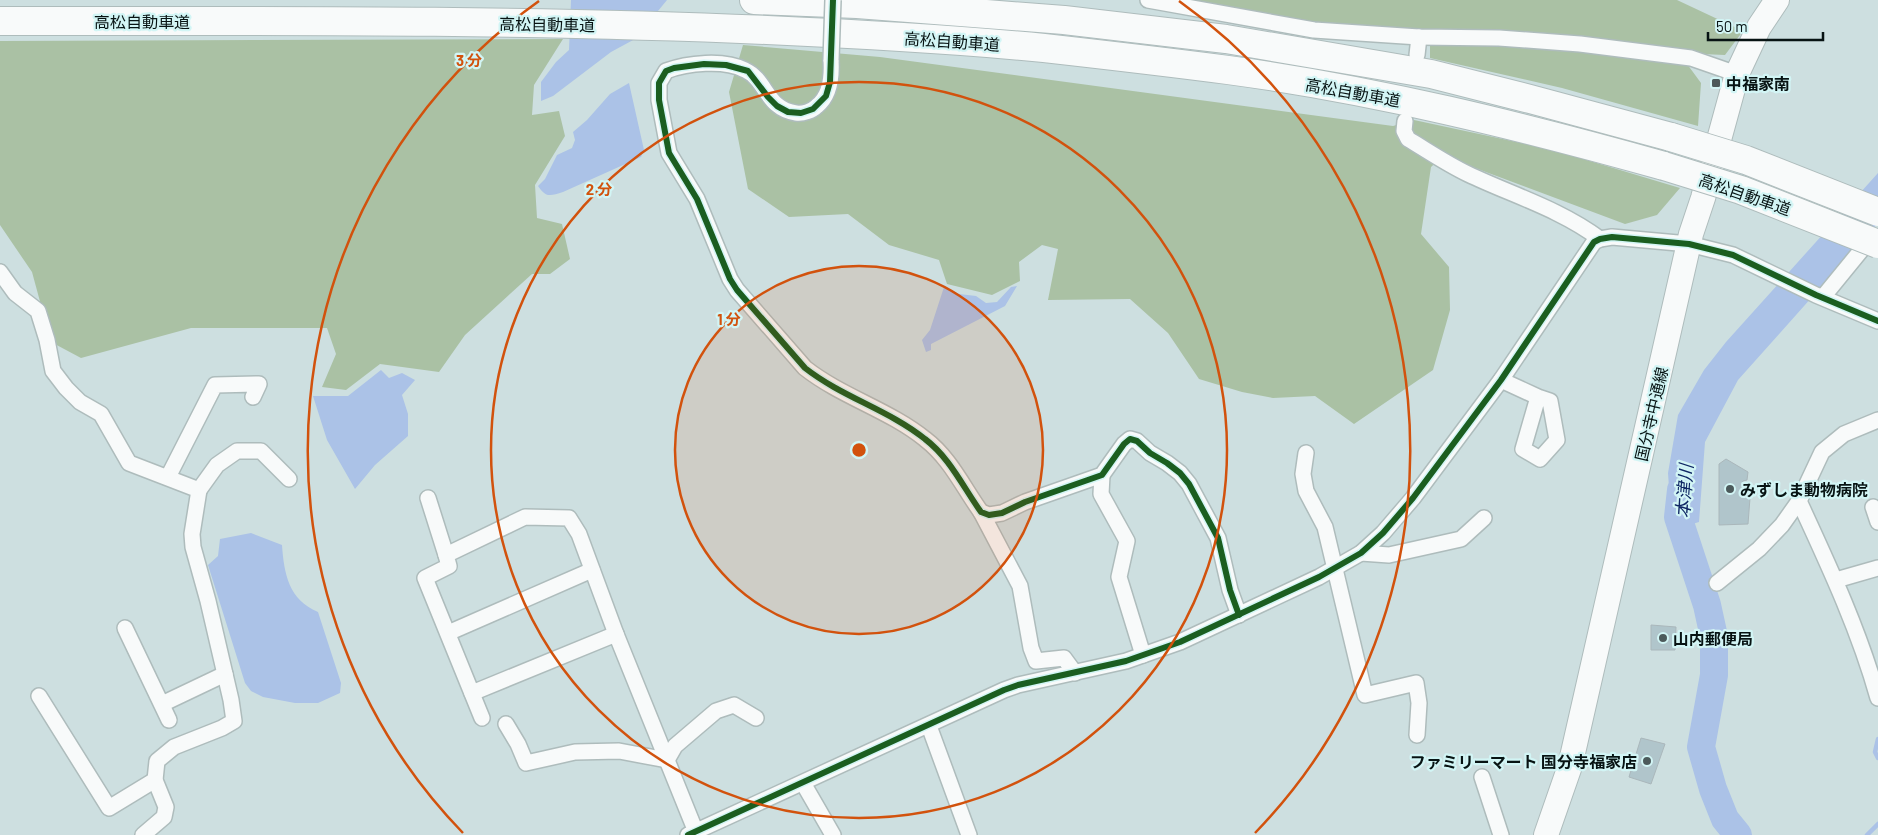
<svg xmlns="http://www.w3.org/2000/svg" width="1878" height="835" font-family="Barlow,'Noto Sans JP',sans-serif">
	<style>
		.forest { fill: #aac1a4 }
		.water { fill: #abc2e7 }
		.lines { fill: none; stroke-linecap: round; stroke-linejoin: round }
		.stream { stroke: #abc2e7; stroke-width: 4.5 }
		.river { stroke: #abc2e7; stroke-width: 28 }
		.building { fill: #b0c5cb; stroke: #aab7bb }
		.minor-casing { stroke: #aebcbc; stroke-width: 18 }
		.primary-casing { stroke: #aebcbc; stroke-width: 26 }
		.motorway-casing { stroke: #aebcbc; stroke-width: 30 }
		.minor { stroke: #f8fafa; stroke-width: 15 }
		.primary { stroke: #f8fafa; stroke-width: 24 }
		.motorway { stroke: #f8fafa; stroke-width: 28 }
		.minor-bridge-casing { stroke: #aebcbc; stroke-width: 18; stroke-linecap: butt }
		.motorway-bridge-casing { stroke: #aebcbc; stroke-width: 30; stroke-linecap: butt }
		.minor-bridge { stroke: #f8fafa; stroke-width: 15 }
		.motorway-bridge { stroke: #f8fafa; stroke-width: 28 }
		.cycleway-casing { stroke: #d2f5f5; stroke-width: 9 }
		.cycleway { stroke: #1b5e20; stroke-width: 6 }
		.ring { fill: none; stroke: #d2520d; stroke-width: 2.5 }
		.poi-dot { fill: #4c5a5b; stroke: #d2f5f5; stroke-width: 2 }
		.labels { text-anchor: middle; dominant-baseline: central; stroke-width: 4.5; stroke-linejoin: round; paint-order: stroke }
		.street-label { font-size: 16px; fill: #071313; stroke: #d2f5f5 }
		.poi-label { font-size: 16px; font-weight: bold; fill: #071313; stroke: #d2f5f5; text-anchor: start }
		.water-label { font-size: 18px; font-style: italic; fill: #0f2764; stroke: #d2f5f5 }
		.centre { fill: #d2520d; stroke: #d2f5f5; stroke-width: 2.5 }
		.ring-label { font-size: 15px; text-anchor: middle; font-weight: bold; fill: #d2520d; stroke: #d2f5f5; stroke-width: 4.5; stroke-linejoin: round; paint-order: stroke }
	</style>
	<rect width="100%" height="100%" fill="#cddfe0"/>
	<!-- forest -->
	<g class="forest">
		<polygon points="1192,0 1677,0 1743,31 1725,55 1679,53 1701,83 1698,126 1562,88 1430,58 1430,33 1316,25"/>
		<polygon points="563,39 534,85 532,115 559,111 565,136 535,185 537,218 562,224 570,259 550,274 532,274 465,335 439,372 380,364 346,390 322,387 336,354 327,328 191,328 81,358 51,342 32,272 0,225 0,41"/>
		<polygon points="743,45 880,57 1393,126 1414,120 1550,149 1680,188 1657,215 1625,224 1443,156 1431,167 1421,234 1449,267 1450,310 1433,370 1354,424 1315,396 1273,398 1242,392 1199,379 1168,333 1130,299 1048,300 1058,249 1042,245 1019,262 1020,281 992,295 947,284 939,260 889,245 848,214 789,217 748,189 729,92"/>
	</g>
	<!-- water -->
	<g class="water">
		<polygon points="571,0 667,0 635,39 611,52 553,96 541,101 541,82 556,62 569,50"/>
		<path d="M629,83L644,150L641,157L563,192C550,196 546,198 538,186L545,179L557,155L572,148L575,140L573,132L587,120L610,94Z"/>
		<polygon points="1878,173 1878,223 1738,380 1705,442 1699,522 1672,530 1668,473 1678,415 1704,370 1726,342"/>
		<polygon points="1017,286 1005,306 931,344 931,350 926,352 922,340 930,330 944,287 959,294 976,296 986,303 997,302 1011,287"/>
		<polygon points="381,370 389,378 402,373 415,380 402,395 408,414 408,436 375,465 355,489 327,440 313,396 348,396"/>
		<path d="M251,533L282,545C284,574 289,600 318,612L341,683L340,693L318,703H295L263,697L251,691L245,683L208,565L218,556L220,539Z"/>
	</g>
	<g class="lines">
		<!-- stream -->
		<g class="stream">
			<polyline points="1878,739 1875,752 1878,758"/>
			<polyline points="1867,835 1878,824"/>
		</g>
		<!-- river -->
		<polyline class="river" points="1681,490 1678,517 1707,605 1714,637 1714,675 1701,747 1713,789 1725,819 1738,835"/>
	</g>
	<!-- building -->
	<g class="building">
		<polygon points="1726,459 1748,472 1747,480 1743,481 1740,497 1750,498 1748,524 1719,525 1719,464"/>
		<polygon points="1651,625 1676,627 1675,650 1651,650"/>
		<polygon points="1641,738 1665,744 1651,784 1629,777"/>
	</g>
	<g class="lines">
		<!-- minor casing -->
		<g class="minor-casing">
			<g id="minor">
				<polyline points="1148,0 1314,30 1419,37 1499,38 1580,44 1691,58 1737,74"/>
				<polyline points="1417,55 1419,37"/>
				<path d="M831,60C832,76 831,95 817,106C812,111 803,114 796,113C766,109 767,80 745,70C724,59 687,63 666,71L659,83V100L669,153L697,199L730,279L737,290L805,368C842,397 889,410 925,439C950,458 963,487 981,512L989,515L1002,513L1025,502L1102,475L1124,444L1130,439L1137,441L1150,453L1167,463L1180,473L1189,484L1218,538L1230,590L1239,615"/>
				<path d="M1405,121L1404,131L1408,139C1428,151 1447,164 1468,174C1512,195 1560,209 1600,239"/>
				<polyline points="0,272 15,293 38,311 47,340 53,371 66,388 80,402 101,414 129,463 199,490 192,534 193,547 208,601 231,700 234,721 222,728 174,747 157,761 155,780 166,807 164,817 143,835"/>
				<polyline points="1823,297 1872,237"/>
				<polyline points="1501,380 1538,397 1523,449 1540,459 1557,440 1550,401 1538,397"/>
				<polyline points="1306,453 1303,474 1306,491 1325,527 1365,695 1416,683 1419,703 1417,735"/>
				<polyline points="1102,475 1101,494 1127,541 1119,577 1143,655"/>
				<polyline points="168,477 215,385 259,384 253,397"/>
				<polyline points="199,490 217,465 237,451 261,451 289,479"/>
				<polyline points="428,498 446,555"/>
				<path d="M1799,501C1829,566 1859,630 1878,698"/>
				<polyline points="1873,507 1878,522"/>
				<polyline points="981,512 1020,586 1031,648 1036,661 1064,658 1075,673"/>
				<polyline points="1361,553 1389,555 1461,539 1484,518"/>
				<polyline points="1836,580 1878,568"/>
				<polyline points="1717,583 1759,549 1782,525 1799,501 1822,452 1844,434 1878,420"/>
				<polyline points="125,628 169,720"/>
				<polyline points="448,633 592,570"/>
				<polyline points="472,693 616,634"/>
				<polyline points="39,696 109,808 155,780"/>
				<polyline points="162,704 225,674"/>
				<polyline points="482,718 425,578 449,566 446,555 525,517 569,518 579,534 616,634 696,832"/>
				<polyline points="506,724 518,744 526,763 575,752 619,751 667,760 675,746 716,711 734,705 756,718"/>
				<polyline points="929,726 969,835"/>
				<polyline points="1482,777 1501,835"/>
				<polyline points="803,783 833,835"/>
				<polyline points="688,835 1004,690 1018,685 1126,661 1180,642 1319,577 1361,553 1383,533 1413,498 1501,380 1594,242 1600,239 1612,237 1689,244 1733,255 1816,295 1878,321"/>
			</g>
		</g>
		<!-- primary casing -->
		<g class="primary-casing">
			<polyline id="primary" points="1546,835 1570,766 1691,234 1703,198 1737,74 1759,27 1777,0"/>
		</g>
		<!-- motorway casing -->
		<g class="motorway-casing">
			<g id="motorway">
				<polyline points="754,0 857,4 1064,20 1226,39 1431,74 1530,99 1671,137"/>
				<path d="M0,21C256,21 511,19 767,30C859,34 952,39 1044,48C1106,55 1167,62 1228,70C1376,90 1521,126 1664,166"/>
			</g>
		</g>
		<!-- minor -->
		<use href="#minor" class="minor"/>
		<!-- primary -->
		<use href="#primary" class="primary"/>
		<!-- motorway -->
		<use href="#motorway" class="motorway"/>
		<!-- minor-bridge casing -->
		<g class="minor-bridge-casing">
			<polyline id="minor-bridge" points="831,60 833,0"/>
		</g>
		<!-- motorway-bridge casing -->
		<g class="motorway-bridge-casing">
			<g id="motorway-bridge">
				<polyline points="1671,137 1746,160 1878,212"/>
				<polyline points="1664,166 1741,190 1878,244"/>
			</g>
		</g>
		<!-- minor-bridge -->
		<use href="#minor-bridge" class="minor-bridge"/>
		<!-- motorway-bridge -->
		<use href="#motorway-bridge" class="motorway-bridge"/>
		<!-- cycleway casing -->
		<g class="cycleway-casing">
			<g id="cycleway">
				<path d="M833,0L830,82L826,96L813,109L801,113L788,112L777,106L768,97L748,71L726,65L704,64L674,68L666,71L659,83V100L669,153L697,199L730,279L737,290L805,368C842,397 889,410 925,439C950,458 963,487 981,512L989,515L1002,513L1025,502L1102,475L1124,444L1130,439L1137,441L1150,453L1167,463L1180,473L1189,484L1218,538L1230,590L1239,615"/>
				<polyline points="688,835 1004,690 1018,685 1126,661 1180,642 1319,577 1361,553 1383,533 1413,498 1501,380 1594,242 1600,239 1612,237 1689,244 1733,255 1816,295 1878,321"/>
			</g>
		</g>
		<!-- cycleway -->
		<use href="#cycleway" class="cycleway"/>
	</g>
	<!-- distance rings -->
	<circle cx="859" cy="450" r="184" fill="#d2520d" fill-opacity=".12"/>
	<g class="ring">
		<circle cx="859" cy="450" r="184"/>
		<circle cx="859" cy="450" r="368"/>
		<path d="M463 833A551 551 0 0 1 539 1M1179 1A551 551 0 0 1 1255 833"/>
	</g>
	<!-- markers -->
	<g class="poi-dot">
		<rect x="1711" y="78" width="10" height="10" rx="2.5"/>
		<circle cx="1730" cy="489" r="5"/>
		<circle cx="1663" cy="638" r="5"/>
		<circle cx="1647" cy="761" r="5"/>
	</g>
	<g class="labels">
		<!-- street labels -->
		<g class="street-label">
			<text x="142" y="21">高松自動車道</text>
			<text transform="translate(547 24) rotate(1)">高松自動車道</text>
			<text transform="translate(952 41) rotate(4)">高松自動車道</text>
			<text transform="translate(1353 92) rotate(10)">高松自動車道</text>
			<text transform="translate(1745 194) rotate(19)">高松自動車道</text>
			<text transform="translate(1651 414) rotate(-77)">国分寺中通線</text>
		</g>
		<!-- poi labels -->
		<g class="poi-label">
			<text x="1726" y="83">中福家南</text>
			<text x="1740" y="489">みずしま動物病院</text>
			<text x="1673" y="638">山内郵便局</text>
			<text x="1637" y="761" text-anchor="end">ファミリーマート 国分寺福家店</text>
		</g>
		<!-- water labels -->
		<g class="water-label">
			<text transform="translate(1684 491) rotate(-86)">本津川</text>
		</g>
	</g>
	<circle cx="859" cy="450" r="8" class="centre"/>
	<g class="ring-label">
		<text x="469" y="66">3 分</text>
		<text x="599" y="195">2 分</text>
		<text x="729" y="325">1 分</text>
	</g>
	<!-- scale -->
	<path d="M1708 32v8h115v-8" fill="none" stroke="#071313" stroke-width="2.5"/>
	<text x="1716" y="32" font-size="15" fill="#071313" stroke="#d2f5f5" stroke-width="4" paint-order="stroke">50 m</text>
</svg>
